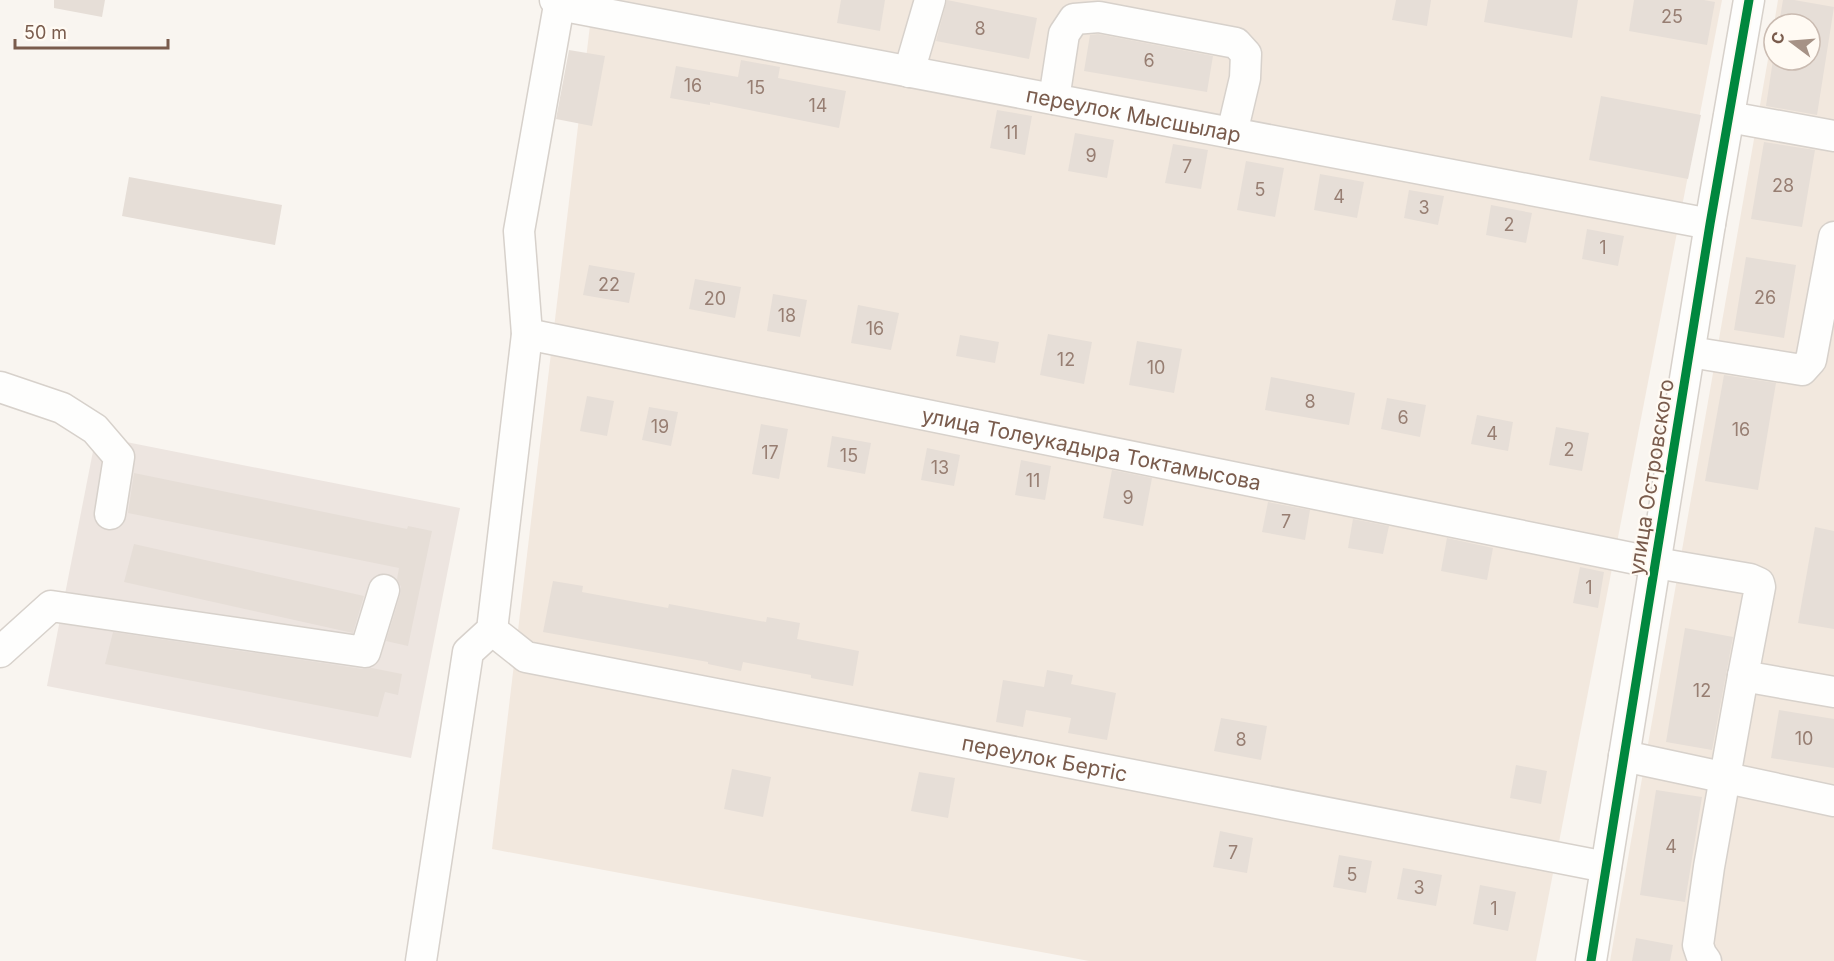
<svg xmlns="http://www.w3.org/2000/svg" width="1834" height="961" font-family="Inter,sans-serif">
	<style>
		.residential { fill: #f2e8de }
		.industrial { fill: #ede5e0 }
		.building { fill: #e6ded7 }
		.lines { fill: none; stroke-linecap: round; stroke-linejoin: round }
		.minor-casing { stroke: #d7d1cb; stroke-width: 33 }
		.minor { stroke: #fefefd; stroke-width: 30 }
		.cycleway-casing { stroke: #fffaf3; stroke-width: 13 }
		.cycleway { stroke: #00873e; stroke-width: 9 }
		.labels { text-anchor: middle; dominant-baseline: central; stroke-width: 4.5; stroke-linejoin: round; paint-order: stroke }
		.number-label { font-size: 18px; fill: #977e72 }
		.street-label { font-size: 21px; fill: #7a5c4d; stroke: #fffaf3 }
	</style>
	<rect width="100%" height="100%" fill="#f9f5f0"/>
	<!-- residential -->
	<g class="residential">
		<polygon points="593,0 1722,0 1536,961 1089,961 492,849"/>
		<polygon points="1778,0 1834,0 1834,961 1610,961 1774,25 1774,60 1810,60 1810,24 1774,24"/>
	</g>
	<!-- industrial -->
	<polygon class="industrial" points="96,436 460,508 411,758 47,686"/>
	<!-- building -->
	<g class="building">
		<polygon points="54,0 105,0 102,17 54,8"/>
		<polygon points="841,0 885,0 880,31 837,23"/>
		<polygon points="947,0 1037,18 1029,59 936,41"/>
		<polygon points="1396,0 1431,0 1427,26 1392,20"/>
		<polygon points="1488,0 1578,0 1572,38 1484,22"/>
		<polygon points="1634,0 1704,0 1715,2 1707,45 1629,31"/>
		<polygon points="1783,0 1794,0 1834,7 1817,115 1766,106 1773,60 1810,60 1810,24 1779,24"/>
		<polygon points="1098,34 1213,56 1207,92 1084,71 1090,35"/>
		<polygon points="569,50 605,56 592,126 556,119"/>
		<polygon points="741,60 780,67 778,78 846,91 839,128 710,102 710,105 670,98 676,66 738,77"/>
		<polygon points="1601,96 1701,115 1688,179 1589,160"/>
		<polygon points="997,110 1032,116 1025,155 990,148"/>
		<polygon points="1075,133 1114,140 1107,178 1068,171"/>
		<polygon points="1764,142 1815,150 1802,227 1751,219"/>
		<polygon points="1173,144 1208,150 1201,189 1165,183"/>
		<polygon points="1246,161 1284,168 1275,217 1237,210"/>
		<polygon points="1320,174 1364,182 1357,218 1314,210"/>
		<polygon points="129,177 282,205 275,245 122,216"/>
		<polygon points="1409,190 1444,196 1438,225 1404,218"/>
		<polygon points="1491,205 1532,213 1526,243 1486,235"/>
		<polygon points="1587,229 1624,236 1618,266 1582,259"/>
		<polygon points="1746,257 1796,265 1784,338 1734,330"/>
		<polygon points="589,265 635,273 629,303 583,295"/>
		<polygon points="695,279 741,287 735,318 689,309"/>
		<polygon points="773,294 807,300 800,337 767,331"/>
		<polygon points="858,305 899,313 891,350 851,343"/>
		<polygon points="1048,334 1092,342 1084,384 1040,375"/>
		<polygon points="960,335 999,342 995,363 956,356"/>
		<polygon points="1137,341 1182,349 1174,393 1129,385"/>
		<polygon points="1724,375 1776,383 1758,490 1705,481"/>
		<polygon points="1271,377 1355,393 1349,425 1265,410"/>
		<polygon points="587,396 614,401 607,436 580,431"/>
		<polygon points="1387,398 1426,405 1420,437 1381,429"/>
		<polygon points="649,407 678,412 671,446 642,440"/>
		<polygon points="1477,415 1513,422 1508,451 1471,444"/>
		<polygon points="761,424 788,429 779,479 752,474"/>
		<polygon points="1556,427 1589,433 1582,471 1549,465"/>
		<polygon points="832,436 871,443 865,474 827,467"/>
		<polygon points="927,448 960,455 954,486 921,480"/>
		<polygon points="1021,460 1051,466 1045,500 1015,495"/>
		<polygon points="1112,470 1152,478 1143,526 1103,518"/>
		<polygon points="134,473 407,529 408,526 432,531 408,646 386,641 400,595 401,587 397,579 399,568 128,513"/>
		<polygon points="1268,502 1310,510 1305,540 1262,532"/>
		<polygon points="1353,519 1389,526 1383,554 1348,548"/>
		<polygon points="1815,527 1834,531 1834,629 1798,623"/>
		<polygon points="1447,538 1493,548 1487,580 1441,571"/>
		<polygon points="134,544 364,596 353,633 124,582"/>
		<polygon points="1580,567 1604,572 1598,608 1573,603"/>
		<polygon points="553,581 583,586 582,592 668,608 669,604 766,622 767,617 800,623 797,639 859,651 853,686 811,678 811,675 743,662 741,671 708,664 708,662 543,632"/>
		<polygon points="1685,628 1733,637 1712,750 1666,742"/>
		<polygon points="113,632 363,669 372,668 402,674 398,695 385,692 378,717 105,664"/>
		<polygon points="1047,670 1073,675 1071,684 1116,693 1107,740 1068,733 1071,718 1026,710 1023,727 996,722 1003,680 1044,687"/>
		<polygon points="1779,710 1834,719 1834,768 1771,758"/>
		<polygon points="1221,718 1267,726 1261,760 1214,751"/>
		<polygon points="1516,765 1547,771 1541,804 1510,798"/>
		<polygon points="732,769 771,777 763,817 724,809"/>
		<polygon points="919,772 955,778 948,818 911,811"/>
		<polygon points="1656,790 1702,797 1685,902 1640,895"/>
		<polygon points="1220,831 1253,838 1247,873 1213,867"/>
		<polygon points="1339,855 1372,861 1366,893 1333,887"/>
		<polygon points="1403,868 1442,875 1436,906 1397,899"/>
		<polygon points="1480,885 1516,892 1508,931 1473,924"/>
		<polygon points="1636,938 1673,945 1670,961 1632,961"/>
	</g>
	<g class="lines">
		<!-- minor casing -->
		<g class="minor-casing">
			<g id="minor">
				<path id="s1" d="M559,5L1710,224"/>
				<polyline points="909,72 930,0"/>
				<polyline points="1054,99 1064,34 1074,19 1099,17 1236,43 1246,54 1245,78 1232,133"/>
				<polyline points="1729,117 1834,136"/>
				<path id="s2" d="M527,334L1656,563L1750,579L1759,583L1760,587L1743,676L1834,692"/>
				<polyline points="1690,352 1802,370 1811,360 1834,237"/>
				<polyline points="0,387 62,408 95,429 119,457 110,514"/>
				<path id="s3" d="M492,630L526,657L1606,867"/>
				<polyline points="0,652 51,606 365,652 384,590"/>
				<polyline points="1624,756 1834,801"/>
				<polyline points="421,961 468,652 492,630 527,334 519,231 559,5 555,0"/>
				<polyline points="1591,961 1710,224 1749,0"/>
				<polyline points="1706,961 1701,954 1698,945 1709,867 1743,676"/>
			</g>
		</g>
		<!-- minor -->
		<use href="#minor" class="minor"/>
		<!-- cycleway casing -->
		<g class="cycleway-casing">
			<polyline id="cycleway" points="1591,961 1710,224 1749,0"/>
		</g>
		<!-- cycleway -->
		<use href="#cycleway" class="cycleway"/>
	</g>
	<g class="labels">
		<!-- number labels -->
		<g class="number-label">
			<text x="1672" y="16">25</text>
			<text x="980" y="28">8</text>
			<text x="1149" y="60">6</text>
			<text x="693" y="85">16</text>
			<text x="756" y="87">15</text>
			<text x="818" y="105">14</text>
			<text x="1011" y="132">11</text>
			<text x="1091" y="155">9</text>
			<text x="1187" y="166">7</text>
			<text x="1783" y="185">28</text>
			<text x="1260" y="189">5</text>
			<text x="1339" y="196">4</text>
			<text x="1424" y="207">3</text>
			<text x="1509" y="224">2</text>
			<text x="1603" y="247">1</text>
			<text x="609" y="284">22</text>
			<text x="1765" y="297">26</text>
			<text x="715" y="298">20</text>
			<text x="787" y="315">18</text>
			<text x="875" y="328">16</text>
			<text x="1066" y="359">12</text>
			<text x="1156" y="367">10</text>
			<text x="1310" y="401">8</text>
			<text x="1403" y="417">6</text>
			<text x="660" y="426">19</text>
			<text x="1741" y="429">16</text>
			<text x="1492" y="433">4</text>
			<text x="1569" y="449">2</text>
			<text x="770" y="452">17</text>
			<text x="849" y="455">15</text>
			<text x="940" y="467">13</text>
			<text x="1033" y="480">11</text>
			<text x="1128" y="497">9</text>
			<text x="1286" y="521">7</text>
			<text x="1589" y="587">1</text>
			<text x="1702" y="690">12</text>
			<text x="1804" y="738">10</text>
			<text x="1241" y="739">8</text>
			<text x="1671" y="846">4</text>
			<text x="1233" y="852">7</text>
			<text x="1352" y="874">5</text>
			<text x="1419" y="887">3</text>
			<text x="1494" y="908">1</text>
		</g>
		<!-- street labels -->
		<g class="street-label">
			<text stroke="none"><textPath href="#s1" startOffset="585">переулок Мысшылар</textPath></text>
			<text stroke="none"><textPath href="#s2" startOffset="576">улица Толеукадыра Токтамысова</textPath></text>
			<text transform="translate(1651 477) rotate(-81)">улица Островского</text>
			<text stroke="none"><textPath href="#s3" startOffset="572">переулок Бертіс</textPath></text>
		</g>
	</g>
	<!-- north arrow -->
	<g transform="translate(1792 42) rotate(286)"><circle r="28" fill="#fffaf3" stroke="#cabbb1" stroke-width="1.5"/>
	<path d="M0-4.5L10 22L0 15L-10 22Z" fill="#a69286"/>
	<text y="-9" font-size="16" font-weight="bold" text-anchor="middle" fill="#7a5c4d">С</text>
	</g>
	<!-- scale -->
	<path d="M15 39v9h153v-9" fill="none" stroke="#7a5c4d" stroke-width="3"/>
	<text x="24" y="39" font-size="18" fill="#7a5c4d" stroke="#fffaf3" stroke-width="4.5" paint-order="stroke">50 m</text>
</svg>
